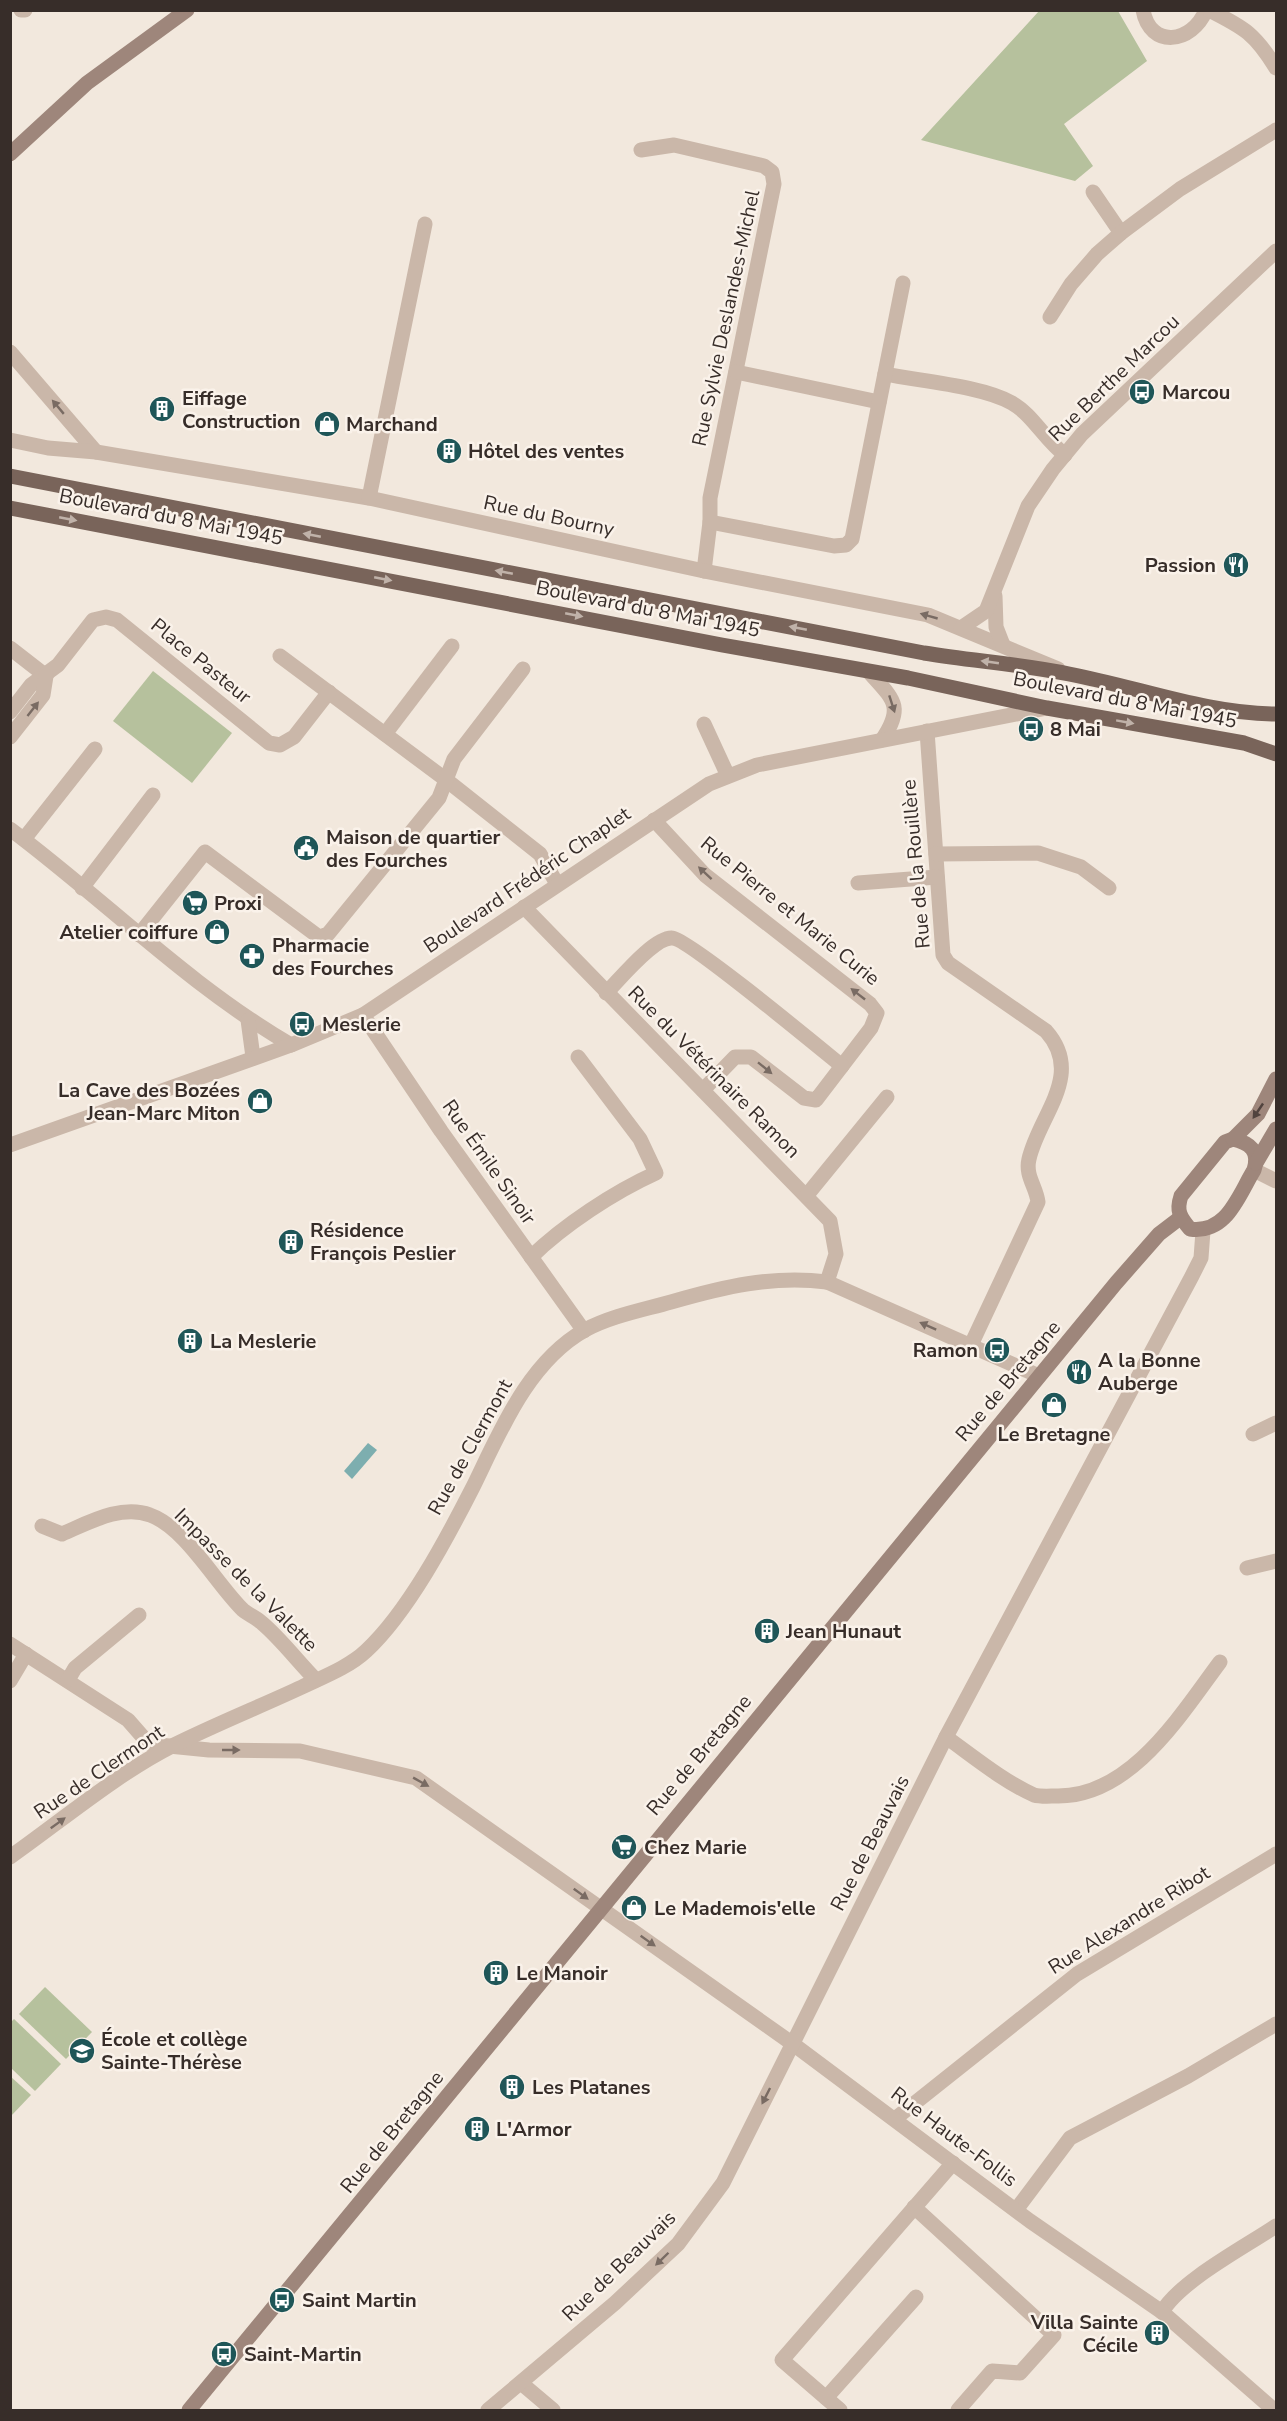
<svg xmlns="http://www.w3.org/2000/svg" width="1287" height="2421" font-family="'Nunito Sans',sans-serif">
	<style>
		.green { fill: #b6c19d }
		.water { fill: #7daeaf }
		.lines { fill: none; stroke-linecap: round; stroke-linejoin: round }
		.minor { stroke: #cab7a9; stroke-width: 15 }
		.tertiary { stroke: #cab7a9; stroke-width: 15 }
		.secondary { stroke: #9e867b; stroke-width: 15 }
		.primary { stroke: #79645a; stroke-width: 15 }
		.oneway { fill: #796b63 }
		.oneway2 { fill: #c0b2a9 }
		.oneway3 { fill: #51433e }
		.labels { text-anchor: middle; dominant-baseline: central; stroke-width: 5; stroke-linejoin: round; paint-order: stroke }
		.street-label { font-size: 20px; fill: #372d29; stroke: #faf2ea }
		.poi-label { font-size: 20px; font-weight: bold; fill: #372d29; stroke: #faf2ea; text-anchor: start }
	</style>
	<rect width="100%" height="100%" fill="#f2e8dd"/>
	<!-- green -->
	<g class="green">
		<polygon points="1039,11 1118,11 1147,61 1064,124 1093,166 1075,181 921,140"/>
		<polygon points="153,671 232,733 192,783 113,721"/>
		<polygon points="45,1987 92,2032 66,2059 19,2014"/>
		<polygon points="14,2019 61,2064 35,2091 11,2068 11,2022"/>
		<polygon points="10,2076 31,2095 11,2116 10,2116"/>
	</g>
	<!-- water -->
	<polygon class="water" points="368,1443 377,1450 352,1479 344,1471"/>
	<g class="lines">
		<!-- minor -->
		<g class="minor">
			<polyline points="21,10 25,10"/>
			<path d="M1143,10C1150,49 1192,44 1206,10"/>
			<path d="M1209,10C1245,28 1255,34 1276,68"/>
			<polyline points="641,150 674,145 764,166 772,172 774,184 710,498 710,522 704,571"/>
			<polyline points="1093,192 1121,233"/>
			<polyline points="1050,317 1071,284 1097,254 1121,233 1180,189 1276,130"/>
			<polyline points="10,352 96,452"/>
			<polyline points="736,372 879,402"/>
			<path d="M885,374C919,381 983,386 1012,403C1033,415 1045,440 1065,455"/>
			<polyline points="10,440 48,448 96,452 369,498 704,571 928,615 1058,669"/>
			<polyline points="369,498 425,224"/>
			<polyline points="710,522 834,546 846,545 852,539 903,283"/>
			<polyline points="995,596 996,627 1003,645"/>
			<polyline points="961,628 986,611 1028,506 1053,469 1082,434 1276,251"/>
			<polyline points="10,648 46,676"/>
			<polyline points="280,656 445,779 540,854 557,884"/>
			<polyline points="10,712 31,685 58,665 93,620 106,617 117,620 269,743 280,745 294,737 329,692"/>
			<polyline points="704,724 728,776"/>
			<path d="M927,731L943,955L948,963L1046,1031C1085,1075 1039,1115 1029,1159C1025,1176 1036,1186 1038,1202L971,1345"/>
			<polyline points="385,734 452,646"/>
			<polyline points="10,737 43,695 46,676"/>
			<polyline points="654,820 705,875 870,1004 877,1013 871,1028 816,1100 804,1098 751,1057 735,1057 703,1090"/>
			<path d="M10,829C105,900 188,985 291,1045"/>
			<polyline points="24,839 95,749"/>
			<polyline points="936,854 1038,853 1081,867 1109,888"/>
			<polyline points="858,883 937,877"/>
			<polyline points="82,888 153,795"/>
			<polyline points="524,907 830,1221 836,1254 827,1282"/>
			<polyline points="139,935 205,852 319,937 328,934 439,798 454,759 523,669"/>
			<path d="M606,993C620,979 654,937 672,938C687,938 821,1049 842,1066"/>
			<polyline points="363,1015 441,1131 584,1331"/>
			<polyline points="248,1020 253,1057"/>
			<polyline points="1254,1170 1276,1181"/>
			<polyline points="807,1195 887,1097"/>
			<path d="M531,1257C564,1225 614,1192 656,1173L640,1139L578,1057"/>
			<polyline points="1253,1434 1276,1423"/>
			<path d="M42,1526L62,1534C88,1523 121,1504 150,1515C185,1527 217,1585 243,1610C249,1615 257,1618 262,1623C282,1640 298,1662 316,1680"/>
			<polyline points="1247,1568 1276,1561"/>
			<polyline points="10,1644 128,1720 149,1744 209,1750 300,1751 416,1778 793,2044"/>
			<polyline points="68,1680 75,1668 139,1615"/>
			<polyline points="10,1681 26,1654"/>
			<path d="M946,1737C974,1757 1003,1781 1034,1795C1041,1797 1050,1796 1057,1796C1131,1797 1181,1714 1220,1662"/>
			<path d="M10,1857C61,1821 117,1774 172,1746C214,1725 259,1707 302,1687C323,1677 349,1667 366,1651C408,1612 447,1538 473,1487C500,1432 528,1362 585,1330C611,1316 643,1310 671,1302C723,1287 772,1275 827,1282L1039,1376"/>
			<polyline points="896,2118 1077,1974 1276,1854"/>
			<polyline points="914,2207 1054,2335 1020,2373 992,2371 958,2410"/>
			<polyline points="1016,2210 1070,2138 1188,2076 1276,2024"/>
			<path d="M1162,2312C1180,2281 1245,2247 1276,2226"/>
			<polyline points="521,2383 553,2410"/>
			<polyline points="826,2398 916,2297"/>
			<polyline points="840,2410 782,2360 953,2163"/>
		</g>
		<!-- tertiary -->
		<g class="tertiary">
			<path d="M869,672C893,699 905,706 882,740"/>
			<polyline points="10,1145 291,1045 363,1015 709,784 757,765 1047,708"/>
			<polyline points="793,2044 1030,2221 1162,2312 1274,2410"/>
			<polyline points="488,2410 615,2303 678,2244 723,2183 946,1737 1192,1276 1201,1258 1203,1231"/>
		</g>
		<!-- secondary -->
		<g class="secondary">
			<polyline points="10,154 87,83 187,10"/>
			<path d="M1233,1139C1250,1143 1260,1151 1254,1170C1238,1196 1227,1234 1190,1229C1180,1217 1176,1211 1181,1196L1225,1142Z"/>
			<polyline points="1233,1139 1258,1114 1276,1079"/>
			<polyline points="1256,1163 1276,1129"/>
			<polyline points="189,2410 1116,1283 1159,1234 1180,1218"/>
		</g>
		<!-- primary -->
		<g class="primary">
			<path d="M10,476L924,653C972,661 1021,664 1069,674C1138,687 1207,714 1276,714"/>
			<polyline points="10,508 722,645 908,678 1047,708 1244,743 1276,754"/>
		</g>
	</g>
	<!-- one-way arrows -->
	<defs><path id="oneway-solid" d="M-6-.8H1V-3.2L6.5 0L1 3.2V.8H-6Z" transform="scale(1.5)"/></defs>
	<g class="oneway">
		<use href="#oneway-solid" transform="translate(58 407) rotate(-130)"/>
		<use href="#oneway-solid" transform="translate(929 616) rotate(-164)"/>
		<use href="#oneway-solid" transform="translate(892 704) rotate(72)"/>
		<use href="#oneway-solid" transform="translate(33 709) rotate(-52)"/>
		<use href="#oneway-solid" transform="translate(705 873) rotate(-137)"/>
		<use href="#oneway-solid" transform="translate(858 994) rotate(-142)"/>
		<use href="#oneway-solid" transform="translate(765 1068) rotate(39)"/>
		<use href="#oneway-solid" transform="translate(928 1326) rotate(-156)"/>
		<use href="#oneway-solid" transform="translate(231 1750)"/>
		<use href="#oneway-solid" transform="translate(421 1782) rotate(29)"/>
		<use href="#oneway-solid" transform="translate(58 1823) rotate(-36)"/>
		<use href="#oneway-solid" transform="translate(581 1894) rotate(36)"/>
		<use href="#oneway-solid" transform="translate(648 1941) rotate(35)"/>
		<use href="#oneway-solid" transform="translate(766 2096) rotate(117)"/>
		<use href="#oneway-solid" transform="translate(662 2259) rotate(136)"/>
	</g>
	<g class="oneway2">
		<use href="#oneway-solid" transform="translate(68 519) rotate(11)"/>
		<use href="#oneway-solid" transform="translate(312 535) rotate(-169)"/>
		<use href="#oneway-solid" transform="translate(504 572) rotate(-169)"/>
		<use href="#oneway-solid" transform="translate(383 579) rotate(11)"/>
		<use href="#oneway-solid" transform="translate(574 615) rotate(11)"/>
		<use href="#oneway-solid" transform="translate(798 628) rotate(-169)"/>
		<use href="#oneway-solid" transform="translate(990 662) rotate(-172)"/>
		<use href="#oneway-solid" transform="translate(1125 722) rotate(10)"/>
	</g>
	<use class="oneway3" href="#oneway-solid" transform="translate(1258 1111) rotate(124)"/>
	<!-- icons -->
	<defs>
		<g id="bus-disc" transform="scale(1.35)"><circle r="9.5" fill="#1f5658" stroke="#faf2ea"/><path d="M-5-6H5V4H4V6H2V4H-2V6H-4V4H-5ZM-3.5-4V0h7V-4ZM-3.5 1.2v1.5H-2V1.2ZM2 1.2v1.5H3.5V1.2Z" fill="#fff"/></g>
		<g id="building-disc" transform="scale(1.35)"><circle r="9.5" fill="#1f5658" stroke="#faf2ea"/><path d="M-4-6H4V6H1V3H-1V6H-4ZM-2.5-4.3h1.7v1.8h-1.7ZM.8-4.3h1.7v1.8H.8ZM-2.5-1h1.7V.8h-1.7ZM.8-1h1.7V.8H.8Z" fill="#fff"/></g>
		<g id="shop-disc" transform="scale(1.35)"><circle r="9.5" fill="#1f5658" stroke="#faf2ea"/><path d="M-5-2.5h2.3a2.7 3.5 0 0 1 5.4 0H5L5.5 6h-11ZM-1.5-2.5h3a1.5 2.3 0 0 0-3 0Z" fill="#fff"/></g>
		<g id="restaurant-disc" transform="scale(1.35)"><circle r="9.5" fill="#1f5658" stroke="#faf2ea"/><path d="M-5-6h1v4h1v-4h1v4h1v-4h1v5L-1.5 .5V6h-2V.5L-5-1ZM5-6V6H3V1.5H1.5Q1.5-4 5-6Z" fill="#fff"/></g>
		<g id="civic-disc" transform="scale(1.35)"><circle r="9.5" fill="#1f5658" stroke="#faf2ea"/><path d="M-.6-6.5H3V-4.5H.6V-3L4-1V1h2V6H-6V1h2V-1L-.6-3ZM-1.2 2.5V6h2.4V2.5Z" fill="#fff"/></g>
		<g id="supermarket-disc" transform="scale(1.35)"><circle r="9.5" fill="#1f5658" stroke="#faf2ea"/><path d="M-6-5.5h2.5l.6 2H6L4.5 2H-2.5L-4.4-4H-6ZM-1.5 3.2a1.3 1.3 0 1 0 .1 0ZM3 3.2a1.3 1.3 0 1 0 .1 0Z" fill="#fff"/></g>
		<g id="pharmacy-disc" transform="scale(1.35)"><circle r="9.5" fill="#1f5658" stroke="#faf2ea"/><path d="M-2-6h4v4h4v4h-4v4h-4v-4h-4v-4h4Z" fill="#fff"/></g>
		<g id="school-disc" transform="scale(1.35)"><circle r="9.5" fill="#1f5658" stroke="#faf2ea"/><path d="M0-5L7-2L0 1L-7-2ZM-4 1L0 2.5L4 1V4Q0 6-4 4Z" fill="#fff"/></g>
	</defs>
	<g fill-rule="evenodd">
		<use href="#bus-disc" x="1142" y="392"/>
		<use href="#building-disc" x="162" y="409"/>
		<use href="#shop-disc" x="327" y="424"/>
		<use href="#building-disc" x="449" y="451"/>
		<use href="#restaurant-disc" x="1236" y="565"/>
		<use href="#bus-disc" x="1031" y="729"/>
		<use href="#civic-disc" x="306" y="848"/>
		<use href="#supermarket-disc" x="195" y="903"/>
		<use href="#shop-disc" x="217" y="932"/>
		<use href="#pharmacy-disc" x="252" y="956"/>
		<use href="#bus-disc" x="302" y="1024"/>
		<use href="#shop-disc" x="260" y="1101"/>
		<use href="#building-disc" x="291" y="1242"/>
		<use href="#building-disc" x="190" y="1341"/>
		<use href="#bus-disc" x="997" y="1350"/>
		<use href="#restaurant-disc" x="1079" y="1372"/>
		<use href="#shop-disc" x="1054" y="1405"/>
		<use href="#building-disc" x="767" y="1631"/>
		<use href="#supermarket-disc" x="624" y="1847"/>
		<use href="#shop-disc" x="634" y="1908"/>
		<use href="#building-disc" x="496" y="1973"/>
		<use href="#school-disc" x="82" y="2051"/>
		<use href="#building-disc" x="512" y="2087"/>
		<use href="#building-disc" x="477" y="2129"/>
		<use href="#bus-disc" x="282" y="2300"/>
		<use href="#building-disc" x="1157" y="2333"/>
		<use href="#bus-disc" x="224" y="2354"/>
	</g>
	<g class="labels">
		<!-- street labels -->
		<g class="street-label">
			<text transform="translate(726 318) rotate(-78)">Rue Sylvie Deslandes-Michel</text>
			<text transform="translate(1114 378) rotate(-44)">Rue Berthe Marcou</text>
			<text transform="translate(549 516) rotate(12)">Rue du Bourny</text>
			<text transform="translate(171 517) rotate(11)">Boulevard du 8 Mai 1945</text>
			<text transform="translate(648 609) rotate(11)">Boulevard du 8 Mai 1945</text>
			<text transform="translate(201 661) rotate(39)">Place Pasteur</text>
			<text transform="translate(1125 700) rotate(11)">Boulevard du 8 Mai 1945</text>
			<text transform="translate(916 864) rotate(-95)">Rue de la Rouillère</text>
			<text transform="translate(527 880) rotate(-34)">Boulevard Frédéric Chaplet</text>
			<text transform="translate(790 911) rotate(39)">Rue Pierre et Marie Curie</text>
			<text transform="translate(714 1072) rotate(45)">Rue du Vétérinaire Ramon</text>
			<text transform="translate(489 1162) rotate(55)">Rue Émile Sinoir</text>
			<text transform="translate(1008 1381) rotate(-50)">Rue de Bretagne</text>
			<text transform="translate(470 1447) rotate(-61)">Rue de Clermont</text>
			<text transform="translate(246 1580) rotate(45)">Impasse de la Valette</text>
			<text transform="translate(699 1755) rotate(-50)">Rue de Bretagne</text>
			<text transform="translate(99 1772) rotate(-34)">Rue de Clermont</text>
			<text transform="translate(870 1843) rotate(-63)">Rue de Beauvais</text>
			<text transform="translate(1129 1920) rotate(-32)">Rue Alexandre Ribot</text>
			<text transform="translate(392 2132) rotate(-51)">Rue de Bretagne</text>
			<text transform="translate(954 2137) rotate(37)">Rue Haute-Follis</text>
			<text transform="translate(619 2266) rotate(-44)">Rue de Beauvais</text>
		</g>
		<!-- poi labels -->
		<g class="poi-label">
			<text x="1162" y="392">Marcou</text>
			<text x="182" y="398">Eiffage<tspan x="182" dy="23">Construction</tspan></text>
			<text x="346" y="424">Marchand</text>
			<text x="468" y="451">Hôtel des ventes</text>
			<text x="1216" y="565" text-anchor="end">Passion</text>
			<text x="1050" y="729">8 Mai</text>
			<text x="326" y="837">Maison de quartier<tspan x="326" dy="23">des Fourches</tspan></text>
			<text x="214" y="903">Proxi</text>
			<text x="198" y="932" text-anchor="end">Atelier coiffure</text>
			<text x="272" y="945">Pharmacie<tspan x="272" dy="23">des Fourches</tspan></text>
			<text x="322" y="1024">Meslerie</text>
			<text x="240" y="1090" text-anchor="end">La Cave des Bozées<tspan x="240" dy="23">Jean-Marc Miton</tspan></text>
			<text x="310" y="1230">Résidence<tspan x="310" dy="23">François Peslier</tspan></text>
			<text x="210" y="1341">La Meslerie</text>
			<text x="978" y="1350" text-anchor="end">Ramon</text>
			<text x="1098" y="1360">A la Bonne<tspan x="1098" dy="23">Auberge</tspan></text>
			<text x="1054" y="1434" text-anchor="middle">Le Bretagne</text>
			<text x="786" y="1631">Jean Hunaut</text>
			<text x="644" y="1847">Chez Marie</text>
			<text x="654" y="1908">Le Mademois'elle</text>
			<text x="516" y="1973">Le Manoir</text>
			<text x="101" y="2039">École et collège<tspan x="101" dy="23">Sainte-Thérèse</tspan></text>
			<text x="532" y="2087">Les Platanes</text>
			<text x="496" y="2129">L'Armor</text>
			<text x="302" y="2300">Saint Martin</text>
			<text x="1138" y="2322" text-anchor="end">Villa Sainte<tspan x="1138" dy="23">Cécile</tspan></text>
			<text x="244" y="2354">Saint-Martin</text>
		</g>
	</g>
	<!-- border -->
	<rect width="1287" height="2421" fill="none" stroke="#372d29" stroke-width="24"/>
</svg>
